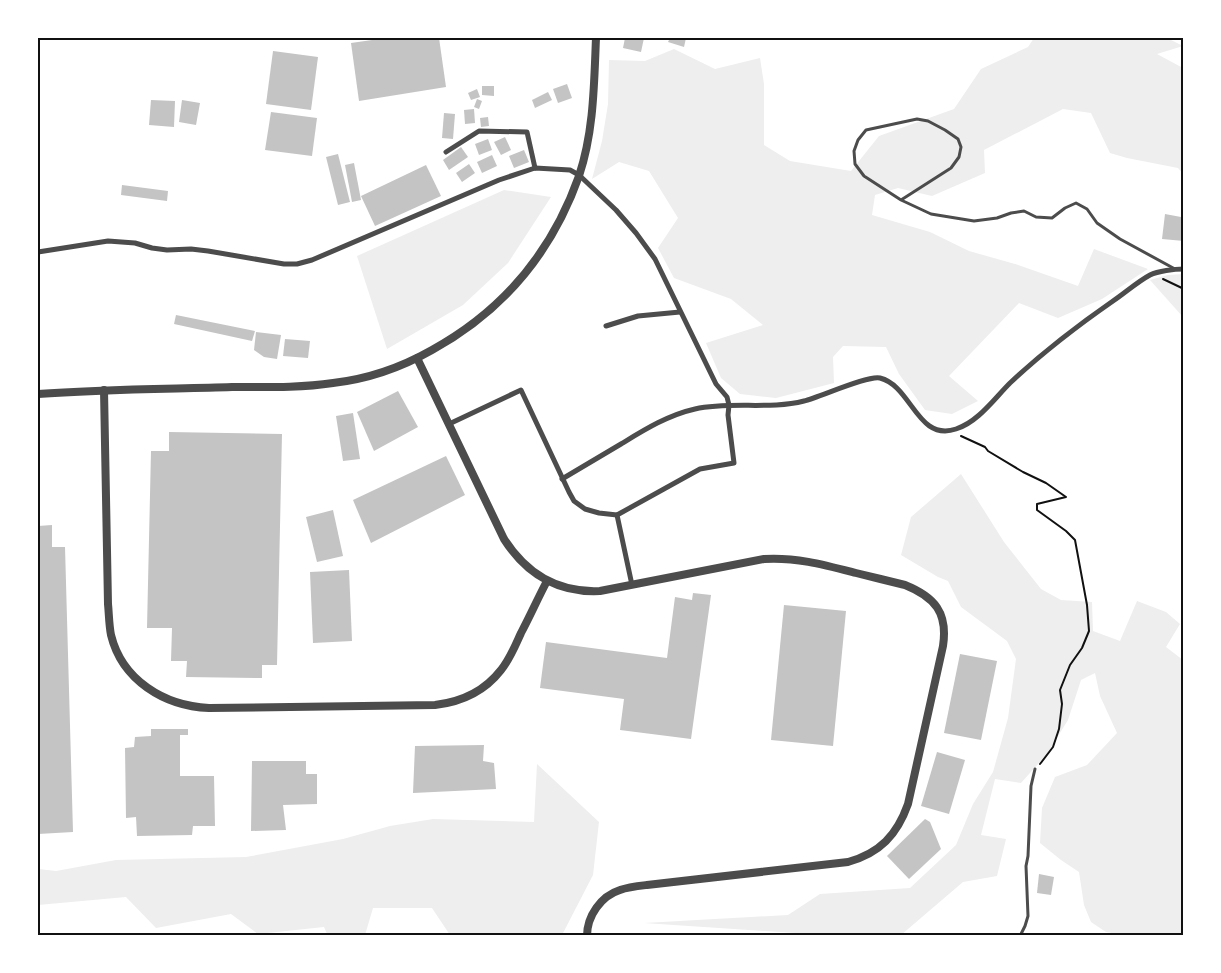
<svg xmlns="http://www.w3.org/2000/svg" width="1221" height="973" font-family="'Archivo Narrow',sans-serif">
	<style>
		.green { fill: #eee }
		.building { fill: #c4c4c4 }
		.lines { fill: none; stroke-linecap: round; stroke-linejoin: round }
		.path { stroke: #111; stroke-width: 2 }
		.service { stroke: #4c4c4c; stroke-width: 3 }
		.minor { stroke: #4c4c4c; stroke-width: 5 }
		.tertiary { stroke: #4c4c4c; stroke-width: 8 }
		.neatline { fill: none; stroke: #111; stroke-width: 2 }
	</style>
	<rect width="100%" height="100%" fill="#fff"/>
	<!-- green -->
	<g class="green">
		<polygon points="1034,38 1167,38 1183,46 1157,54 1183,68 1183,174 1178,168 1127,158 1110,153 1091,113 1063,109 984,150 985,173 932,196 898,188 875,195 872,215 930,232 969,251 1015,264 1078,286 1094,249 1148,269 1102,299 1058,318 1019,303 949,376 978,401 952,414 925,410 899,374 886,347 843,346 833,357 834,383 776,398 740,394 721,378 706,343 763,325 731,299 674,278 658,248 678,218 649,171 619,162 592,179 602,141 608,104 609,60 645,61 674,49 715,69 760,58 764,84 764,145 790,161 851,171 879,136 954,109 981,69 1028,47"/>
		<polygon points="504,190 551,197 508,263 463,305 387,349 357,256"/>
		<polygon points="1183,274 1183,317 1150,280 1168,275"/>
		<polygon points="961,474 1004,542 1041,589 1061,600 1092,602 1093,631 1120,641 1137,601 1166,612 1180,624 1166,647 1183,660 1183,935 1129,936 1106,932 1091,922 1084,905 1079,872 1061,860 1040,843 1042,808 1055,777 1087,765 1117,733 1100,696 1095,673 1081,680 1068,720 1047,754 1021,783 995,779 981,835 1006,839 997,876 963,882 901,935 825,935 644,923 788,915 820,894 910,888 956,845 973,804 993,772 1008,718 1016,659 1007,641 961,607 948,581 938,577 901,555 911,517"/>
		<polygon points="537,764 599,822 593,875 562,935 450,935 432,908 373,908 365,935 328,936 324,927 258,934 231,914 156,928 126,897 38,905 38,869 56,871 116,860 246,857 343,839 390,826 433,819 534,822"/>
	</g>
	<!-- building -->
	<g class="building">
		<polygon points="386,38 439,38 446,87 359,101 351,43"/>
		<polygon points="625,38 644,38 641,52 623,48"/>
		<polygon points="670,38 686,38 684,47 668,42"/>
		<polygon points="273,51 318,57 311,110 266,104"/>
		<polygon points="567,84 572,98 558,103 553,89"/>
		<polygon points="482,86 494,86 494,96 482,95"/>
		<polygon points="477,89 480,97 471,100 468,93"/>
		<polygon points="548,92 552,100 535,108 532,100"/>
		<polygon points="477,99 482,101 479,109 474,107"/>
		<polygon points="151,100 175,101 174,127 149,125"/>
		<polygon points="182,100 200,103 196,125 179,122"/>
		<polygon points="474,109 475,123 465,124 464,110"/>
		<polygon points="271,112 317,118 312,156 265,150"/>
		<polygon points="444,113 455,114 453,139 442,138"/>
		<polygon points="488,117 489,126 481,127 480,118"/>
		<polygon points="505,137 511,150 501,155 494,142"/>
		<polygon points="488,139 492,150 479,155 475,144"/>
		<polygon points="461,147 468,157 449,170 443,160"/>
		<polygon points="524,150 529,162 514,168 509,156"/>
		<polygon points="338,154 350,202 338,205 326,157"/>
		<polygon points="492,155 497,166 482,173 477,162"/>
		<polygon points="354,163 361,200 352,202 345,165"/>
		<polygon points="469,164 475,173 462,182 456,173"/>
		<polygon points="426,165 441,196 375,226 361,196"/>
		<polygon points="122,185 168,191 167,201 121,195"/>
		<polygon points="1165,214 1181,217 1184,216 1184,241 1162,239"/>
		<polygon points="176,315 255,331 252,341 174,324"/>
		<polygon points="256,332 281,335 277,359 264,357 254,350"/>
		<polygon points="285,339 310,341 308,358 283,356"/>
		<polygon points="398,391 418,427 374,451 357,412"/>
		<polygon points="353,413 360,459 343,461 336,416"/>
		<polygon points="169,432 282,434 277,665 262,665 262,678 186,677 187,661 171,661 172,628 147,628 151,451 169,451"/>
		<polygon points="446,456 465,495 371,543 353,500"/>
		<polygon points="333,510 343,556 317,562 306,517"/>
		<polygon points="52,525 52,547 65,547 73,832 38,834 38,526"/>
		<polygon points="349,570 352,641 313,643 310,572"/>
		<polygon points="693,593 711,595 691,739 620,730 624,699 540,688 546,642 667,658 675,597 692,600"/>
		<polygon points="784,605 846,611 833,746 771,740"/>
		<polygon points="960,654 997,661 981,740 944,733"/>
		<polygon points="151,729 188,729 188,735 180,735 180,776 214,776 215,826 193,826 192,835 137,836 136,817 126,818 125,748 134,747 135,737 151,736"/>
		<polygon points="484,745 483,761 494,763 496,789 413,793 415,746"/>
		<polygon points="937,752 965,760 949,814 921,806"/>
		<polygon points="252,761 306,761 306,774 317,774 317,804 283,805 286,830 251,831"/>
		<polygon points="925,819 930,822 941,849 909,879 887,856"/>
		<polygon points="1039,874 1054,877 1051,895 1037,893"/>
	</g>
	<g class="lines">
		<!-- path -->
		<g class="path">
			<polyline points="1163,279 1184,289"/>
			<polyline points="961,436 985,447 988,451 1023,472 1046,483 1066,497 1037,504 1037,510 1066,531 1075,540 1087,605 1089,631 1082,648 1070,665 1060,690 1062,704 1059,729 1053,747 1040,764"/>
		</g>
		<!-- service -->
		<g class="service">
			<polyline points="901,200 951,168 959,157 961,147 958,139 945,130 928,121 917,119 866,130 858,140 854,151 855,164 864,176 901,200 931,214 974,221 997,218 1011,213 1024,211 1036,217 1052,218 1065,208 1076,203 1087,209 1097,223 1120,239 1175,269"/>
			<polyline points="1020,936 1025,926 1028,916 1026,866 1028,856 1031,786 1035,769"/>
		</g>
		<!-- minor -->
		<g class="minor">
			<polyline points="446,152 479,131 527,132 535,168"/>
			<polyline points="38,252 108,241 135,243 152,248 167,250 191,249 208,251 284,264 297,264 312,260 499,180 535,168 570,170 579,175 616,210 636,233 655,259 716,384 727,397 729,405 728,415 734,463 700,469 617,515 599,513 585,509 574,501 569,492 521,390 449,424"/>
			<polyline points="606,326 638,316 680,312"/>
			<path d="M562,479C582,467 601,456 621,444C644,430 668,415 695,409C731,401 769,410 804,401C820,397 868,375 880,378C912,386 917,442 956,429C978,422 994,399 1010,383C1042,353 1077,326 1113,301C1125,293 1137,282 1150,275C1158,271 1174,269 1184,269"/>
			<polyline points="617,515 632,585"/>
		</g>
		<!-- tertiary -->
		<g class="tertiary">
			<path d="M417,358L504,539C527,575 558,593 600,591L764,559C796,557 825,565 856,573C872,577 889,581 905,585C935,597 948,613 943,646L908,804C897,835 880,853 848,862L647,885C638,886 628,887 620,890C601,896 587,916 587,936"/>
			<path d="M104,390L108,604C109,614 109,625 111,635C122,680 164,706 209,708L435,705C461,702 484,692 501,670C510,659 515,646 521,633C530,616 538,598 547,581"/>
			<path d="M38,394C102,389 167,389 232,387C265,387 300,388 333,383C368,379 402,367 432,350C503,311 552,252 579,176C594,131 594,84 596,38"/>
		</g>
	</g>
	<!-- border -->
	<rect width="1221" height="973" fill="none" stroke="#ffffff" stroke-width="78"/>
	<rect x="39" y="39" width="1143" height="895" class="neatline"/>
</svg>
